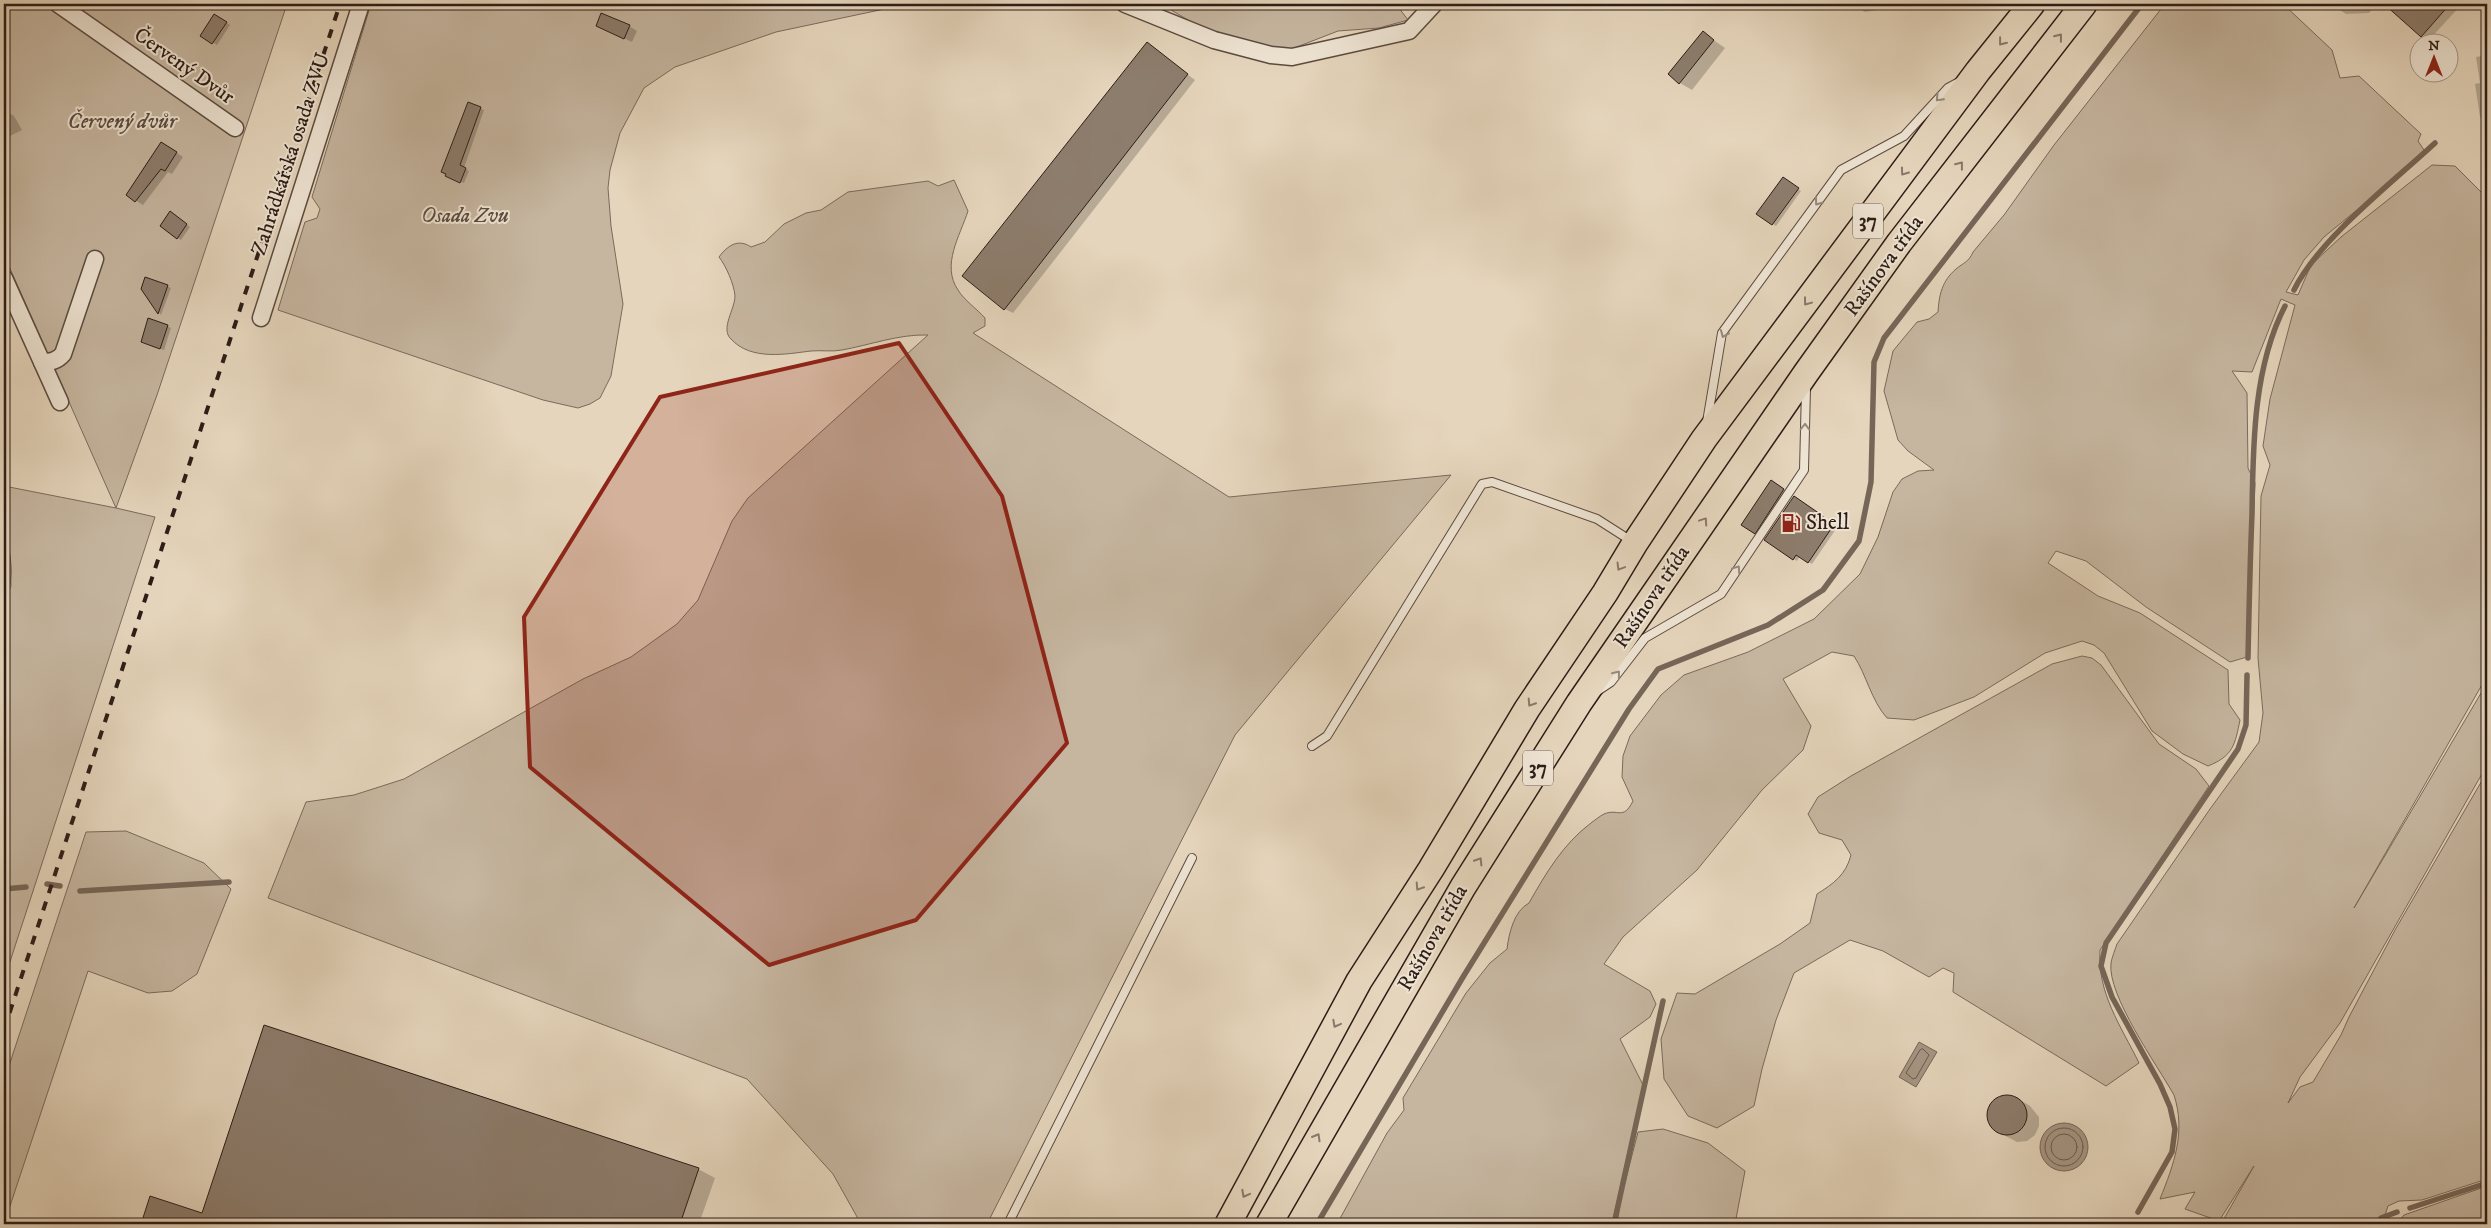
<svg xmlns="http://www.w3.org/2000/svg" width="2491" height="1228" font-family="'IM FELL DW Pica',serif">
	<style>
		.green { fill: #c6b6a0; stroke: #7a6a5c }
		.water { fill: #a69684; stroke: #766658 }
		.shadow { fill: #0003 }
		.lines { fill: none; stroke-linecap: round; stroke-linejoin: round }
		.shore { stroke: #6a5a4e; stroke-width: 1 }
		.stream { stroke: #766658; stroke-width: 5.5 }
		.building { fill: #8d7d6d; stroke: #2d1d17 }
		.service-casing { stroke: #5b4b40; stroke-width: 10 }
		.minor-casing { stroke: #5b4b40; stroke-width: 19 }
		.primary-casing { stroke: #2d1d17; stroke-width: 28 }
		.service { stroke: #eee4d3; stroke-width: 8 }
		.minor { stroke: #eee4d3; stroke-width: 16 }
		.primary { stroke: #e5d5bc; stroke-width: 25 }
		.rail { stroke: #2d1d17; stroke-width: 4; stroke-dasharray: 9 9; stroke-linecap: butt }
		.oneway { stroke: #89796a }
		.oneway2 { stroke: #978a7e }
		.marked { fill: #8f2418; fill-opacity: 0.2; stroke: #8f2418; stroke-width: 4; stroke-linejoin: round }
		.labels { text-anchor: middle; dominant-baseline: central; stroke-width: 4; stroke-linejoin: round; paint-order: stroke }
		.shield { fill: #eee4d3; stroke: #67594f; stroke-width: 1 }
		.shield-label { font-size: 20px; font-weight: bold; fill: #2d1d17 }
		.street-label { font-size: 21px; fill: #2d1d17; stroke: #eee4d3 }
		.park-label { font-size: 21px; font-style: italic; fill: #5b4b40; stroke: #eee4d3 }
		.poi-label { font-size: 21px; fill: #2d1d17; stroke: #eee4d3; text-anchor: start }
	</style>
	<rect width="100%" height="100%" fill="#e5d5bc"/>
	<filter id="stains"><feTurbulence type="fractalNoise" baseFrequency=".004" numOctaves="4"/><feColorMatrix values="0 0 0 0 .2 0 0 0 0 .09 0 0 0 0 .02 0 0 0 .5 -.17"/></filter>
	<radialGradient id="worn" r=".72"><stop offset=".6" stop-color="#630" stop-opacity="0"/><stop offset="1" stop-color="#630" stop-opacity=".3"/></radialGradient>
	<!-- green -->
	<g class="green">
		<polygon points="4,4 287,4 157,395 116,508 155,517 4,980 4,601 11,586 10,555 4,533 4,486 116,508 4,255"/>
		<polygon points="371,4 908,4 776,32 675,67 644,88 620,133 610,170 608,188 611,226 623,304 611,376 600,398 590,404 578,408 543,400 278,310 305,222 317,218 320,209 312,197"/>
		<polygon points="1161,4 1396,4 1408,20 1379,28 1338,31 1289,50 1233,41 1193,23"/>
		<path d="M2165,4H2283L2332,50L2340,78L2359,76L2421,134L2418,141L2426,153L2324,237L2304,260L2286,292L2298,295L2311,265L2341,237L2432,165L2455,166L2487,198V676L2354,908L2487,683V765L2340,1023L2300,1077L2288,1103L2300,1087L2313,1082L2341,1035L2349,1017L2395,930L2487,772V1179L2422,1200L2399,1201L2388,1206L2384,1218L2394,1224H2221L2254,1166L2219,1221L2185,1209L2195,1192L2160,1199C2174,1164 2186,1132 2174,1095C2157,1065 2107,995 2111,963C2112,957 2115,950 2117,944L2210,809L2259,742L2263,713L2258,658L2261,496L2270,465L2263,446L2270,399L2295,305L2281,299L2252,372L2232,371L2247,393L2248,468L2255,483L2247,657L2230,662L2146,607L2086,561L2056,551L2048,563L2098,596L2140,613L2228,670L2229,704L2240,720C2235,745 2233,756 2208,766L2183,754L2152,731L2104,653L2094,645L2082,641L2045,653L1974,697L1914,720L1887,718C1871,700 1867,676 1854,656L1832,652L1783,679L1811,726L1803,750L1762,790L1697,870L1623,937L1604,964L1650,991L1656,1004L1650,1017L1620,1039L1643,1085L1612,1224H1337L1387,1133L1404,1110L1403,1098L1466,993L1490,963L1507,949C1509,933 1514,911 1529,903C1546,873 1563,844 1591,823C1595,820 1600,816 1604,814C1618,808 1623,821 1633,801L1622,777L1623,756L1630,736L1661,695L1684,675L1748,652L1814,619L1860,574L1878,537L1893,492L1902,479L1918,471L1934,470L1908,451L1898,440L1884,391L1893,351L1917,322L1929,319L1938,312C1939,295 1942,281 1956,269C1963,263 1969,262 1973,252L2004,215L2054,145Z"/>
		<path d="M954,180L968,211C960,236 941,265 958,290C964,300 977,309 985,318V326L973,333L1229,497L1451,475L1235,735L987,1224H861L833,1174L747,1079L268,898L306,802L354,795L404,779L583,679L631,657L677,624L698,600L732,521L748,498L928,335C899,334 870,345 842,350C832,352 821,350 811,351C786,354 751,361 731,339C720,329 735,309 735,296C734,284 726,266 719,257C727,246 738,238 751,247L765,242L784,224L806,213L821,210L848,192L928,181L938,186Z"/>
		<path d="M2082,656L2092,658L2101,665L2159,744L2196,769L2209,786L2100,950C2097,993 2121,1026 2139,1063L2106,1086L1953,992L1954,973L1943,968L1929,977L1883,951L1850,940L1794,973L1776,1020L1762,1069L1754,1106L1717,1128L1688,1116L1664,1079L1661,1039L1677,993L1695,994L1780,944L1810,923L1817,894C1833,884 1846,875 1851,855L1842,840L1819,833L1808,814L1818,797L1851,776L2052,664Z"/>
		<polygon points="126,831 204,863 231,889 197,974 172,991 148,993 88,971 4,1224 4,1081 86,832"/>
		<polygon points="1663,1129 1708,1143 1745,1171 1735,1224 1617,1224 1621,1198 1638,1132"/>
		<polygon points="2487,1186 2487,1224 2396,1224 2404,1215"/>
	</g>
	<!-- water -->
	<g class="water">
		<path d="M4,533C11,558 16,576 4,601Z"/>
		<polygon points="1919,1042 1937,1052 1916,1087 1899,1077"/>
		<circle cx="2064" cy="1147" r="24"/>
	</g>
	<!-- shadow -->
	<g class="shadow">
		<polygon points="1851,4 1882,4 1877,10 1865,12"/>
		<polygon points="2331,4 2377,4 2369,13 2346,14"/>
		<polygon points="2386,4 2462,4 2429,40"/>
		<polygon points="215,15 230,25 217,45 202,35"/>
		<polygon points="597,26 629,26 637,31 632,42"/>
		<polygon points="1703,33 1725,48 1692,90 1680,83"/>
		<polygon points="1147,44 1195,80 1013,313 1005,309"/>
		<polygon points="2487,55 2487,121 2480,117 2475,84 2480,83 2476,57"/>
		<polygon points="480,108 484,110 464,168 469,171 464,183 450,178 447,174"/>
		<polygon points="11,114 14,116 22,130 8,137 4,133 4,117"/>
		<polygon points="168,147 183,157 172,174 168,172 143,205 127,195"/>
		<polygon points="1783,179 1801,191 1776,226 1758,214"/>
		<polygon points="174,215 190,227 181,240 178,238"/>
		<polygon points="167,286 171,288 161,315 142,289"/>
		<polygon points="167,326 171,328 164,350 142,342"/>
		<polygon points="1772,482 1787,492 1759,535 1743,524"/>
		<polygon points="1794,497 1826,518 1825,521 1836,529 1812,564 1800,556 1797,561 1766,540"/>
		<polygon points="2002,1096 2017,1098 2030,1106 2039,1117 2039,1126 2035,1135 2027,1141 2017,1142 1998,1132 1989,1120 1988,1112 1992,1103"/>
		<polygon points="698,1169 715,1178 699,1224 142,1224 151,1198 203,1215"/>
	</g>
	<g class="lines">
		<!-- shore -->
		<g class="shore">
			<polygon points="1923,1049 1929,1055 1916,1078 1913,1079 1906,1073 1920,1050"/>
			<circle cx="2064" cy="1147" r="19"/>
			<circle cx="2064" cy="1147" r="13"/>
		</g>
		<!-- stream -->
		<g class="stream">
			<path d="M2294,290C2319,239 2392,183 2435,143"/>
			<path d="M2248,658C2249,610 2250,562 2252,514C2253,446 2253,368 2285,306"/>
			<polyline points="47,884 60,886"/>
			<polyline points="4,889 26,887"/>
			<polyline points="80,891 229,882"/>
			<polyline points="2410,1208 2487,1183"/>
			<polyline points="2138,1212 2172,1152 2175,1129 2170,1107 2160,1084 2112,997 2101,966 2106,943 2238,749 2246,725 2247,675"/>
			<polyline points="1317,1224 1463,977 1629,709 1658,669 1768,625 1823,590 1859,541 1871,482 1874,362 1884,338 2142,4"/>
			<polyline points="1614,1224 1663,1001"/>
			<polyline points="2377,1224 2381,1218 2397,1212"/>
		</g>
	</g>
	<!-- building -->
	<g class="building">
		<polygon points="2384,4 2450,4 2421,37"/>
		<polygon points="601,13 630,25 624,39 596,26"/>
		<polygon points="214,14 227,22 212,44 200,36"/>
		<polygon points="1703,31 1714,40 1679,84 1668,74"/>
		<polygon points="1147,42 1188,74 1004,310 962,276"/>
		<polygon points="468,102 481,107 460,165 466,168 460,183 445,176 446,174 441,172"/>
		<polygon points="161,142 177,152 165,171 161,169 135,202 126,195"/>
		<polygon points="1783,177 1799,188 1772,225 1756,214"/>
		<polygon points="170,211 187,224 177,239 160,226"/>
		<polygon points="145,277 168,285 158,314 141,289"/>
		<polygon points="148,318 168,325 160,349 141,342"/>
		<polygon points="1771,480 1784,489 1755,534 1741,525"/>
		<polygon points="1794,496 1823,516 1822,518 1833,526 1808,563 1796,555 1793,560 1764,540"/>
		<polygon points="264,1025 699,1168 680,1224 141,1224 150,1196 202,1213"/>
		<circle cx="2007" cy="1115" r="20"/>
	</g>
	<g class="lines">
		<!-- service casing -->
		<g class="service-casing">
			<g id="service">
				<polyline points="1707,422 1722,333 1841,170 1904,136 1948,88 1959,82"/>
				<polyline points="1599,690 1611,682 1645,638 1721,594 1804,470 1806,388"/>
				<polyline points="1312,746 1327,736 1482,484 1492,482 1597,519 1633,542"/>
				<polyline points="1008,1224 1192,858"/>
			</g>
		</g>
		<!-- minor casing -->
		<g class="minor-casing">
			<g id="minor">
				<polyline points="58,4 235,128"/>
				<polyline points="1125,4 1214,40 1271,55 1292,57 1409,31 1434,4"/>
				<polyline points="4,278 60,402"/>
				<polyline points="261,318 361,4"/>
				<path d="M42,362C51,362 57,361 63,354L95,259"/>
			</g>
		</g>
		<!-- primary casing -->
		<g class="primary-casing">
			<g id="primary">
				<polyline points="1228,1224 1359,981 1431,869 1527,709 1605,593 1635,543 1704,439 1978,71 2032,4"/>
				<polyline points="1269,1224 1463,887 1579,703 1806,373 1899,243 2084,4"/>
			</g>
		</g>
		<!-- service -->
		<use href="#service" class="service"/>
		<!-- minor -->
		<use href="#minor" class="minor"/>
		<!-- primary -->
		<use href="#primary" class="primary"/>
		<!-- rail -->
		<polyline class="rail" points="4,1030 340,4"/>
	</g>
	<!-- one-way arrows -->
	<defs><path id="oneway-chevron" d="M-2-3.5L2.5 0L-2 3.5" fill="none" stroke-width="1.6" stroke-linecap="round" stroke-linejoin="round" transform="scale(1.25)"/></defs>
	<g class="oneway">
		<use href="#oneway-chevron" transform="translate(2059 37) rotate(-52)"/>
		<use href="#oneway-chevron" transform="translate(2002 42) rotate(128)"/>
		<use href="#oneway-chevron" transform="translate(1960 165) rotate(-52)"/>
		<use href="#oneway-chevron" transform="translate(1904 172) rotate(126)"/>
		<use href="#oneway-chevron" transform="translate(1807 302) rotate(127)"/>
		<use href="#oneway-chevron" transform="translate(1704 521) rotate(-56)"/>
		<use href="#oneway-chevron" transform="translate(1620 567) rotate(121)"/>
		<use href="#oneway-chevron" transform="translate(1531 703) rotate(123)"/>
		<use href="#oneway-chevron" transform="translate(1479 861) rotate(-58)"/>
		<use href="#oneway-chevron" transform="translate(1419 887) rotate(123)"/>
		<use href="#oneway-chevron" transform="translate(1336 1024) rotate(118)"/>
		<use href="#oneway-chevron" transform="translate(1317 1137) rotate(-60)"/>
		<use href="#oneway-chevron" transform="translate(1245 1194) rotate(118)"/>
	</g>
	<g class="oneway2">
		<use href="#oneway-chevron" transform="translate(1939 98) rotate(133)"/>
		<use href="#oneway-chevron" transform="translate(1818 202) rotate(126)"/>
		<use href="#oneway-chevron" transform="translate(1724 334) rotate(112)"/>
		<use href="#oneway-chevron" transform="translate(1805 427) rotate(-89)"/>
		<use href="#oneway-chevron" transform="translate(1737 569) rotate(-56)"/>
		<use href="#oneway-chevron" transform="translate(1617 674) rotate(-52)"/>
	</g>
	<!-- marked area -->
	<path class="marked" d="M899,343L1002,496L1067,743L916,920L769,965L530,767L524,617L660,397Z"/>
	<!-- icons -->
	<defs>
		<g id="fuel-bare" transform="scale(1.5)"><path d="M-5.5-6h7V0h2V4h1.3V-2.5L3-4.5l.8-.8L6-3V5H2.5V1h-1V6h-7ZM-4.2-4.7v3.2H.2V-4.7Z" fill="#8f2418" stroke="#eee4d3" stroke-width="2.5" paint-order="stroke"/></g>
	</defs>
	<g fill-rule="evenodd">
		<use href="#fuel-bare" x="1791" y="523"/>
	</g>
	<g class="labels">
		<!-- shield labels -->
		<g class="shield">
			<rect x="1853" y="203.5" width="30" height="35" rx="4"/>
			<rect x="1523" y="750.5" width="30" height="35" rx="4"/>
		</g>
		<g class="shield-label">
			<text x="1868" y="221">37</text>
			<text x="1538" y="768">37</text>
		</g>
		<!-- street labels -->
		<g class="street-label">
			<text transform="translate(184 66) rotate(35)">Červený Dvůr</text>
			<text transform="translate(291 154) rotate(-72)">Zahrádkářská osada ZVU</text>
			<text transform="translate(1884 266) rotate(-54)">Rašínova třída</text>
			<text transform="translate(1652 597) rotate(-56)">Rašínova třída</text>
			<text transform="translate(1433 938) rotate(-60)">Rašínova třída</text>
		</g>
		<!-- park labels -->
		<g class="park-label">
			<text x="122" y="122">Červený dvůr</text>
			<text x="465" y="216">Osada Zvu</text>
		</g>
		<!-- poi labels -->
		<g class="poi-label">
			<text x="1806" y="523">Shell</text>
		</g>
	</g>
	<!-- margin -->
	<rect width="2491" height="1228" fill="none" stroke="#e5d5bc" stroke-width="20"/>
	<rect x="5" y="5" width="2481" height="1218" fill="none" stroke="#2d1d17" stroke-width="2.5"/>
	<rect x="10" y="10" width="2471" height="1208" fill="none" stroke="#2d1d17"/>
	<!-- north arrow -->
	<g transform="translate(2434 58)"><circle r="24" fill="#eee4d3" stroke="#a19488"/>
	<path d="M0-4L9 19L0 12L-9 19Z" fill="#8f2418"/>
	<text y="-8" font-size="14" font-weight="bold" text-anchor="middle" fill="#2d1d17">N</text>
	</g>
	<rect width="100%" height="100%" filter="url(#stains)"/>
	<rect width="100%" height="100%" fill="url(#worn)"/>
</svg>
